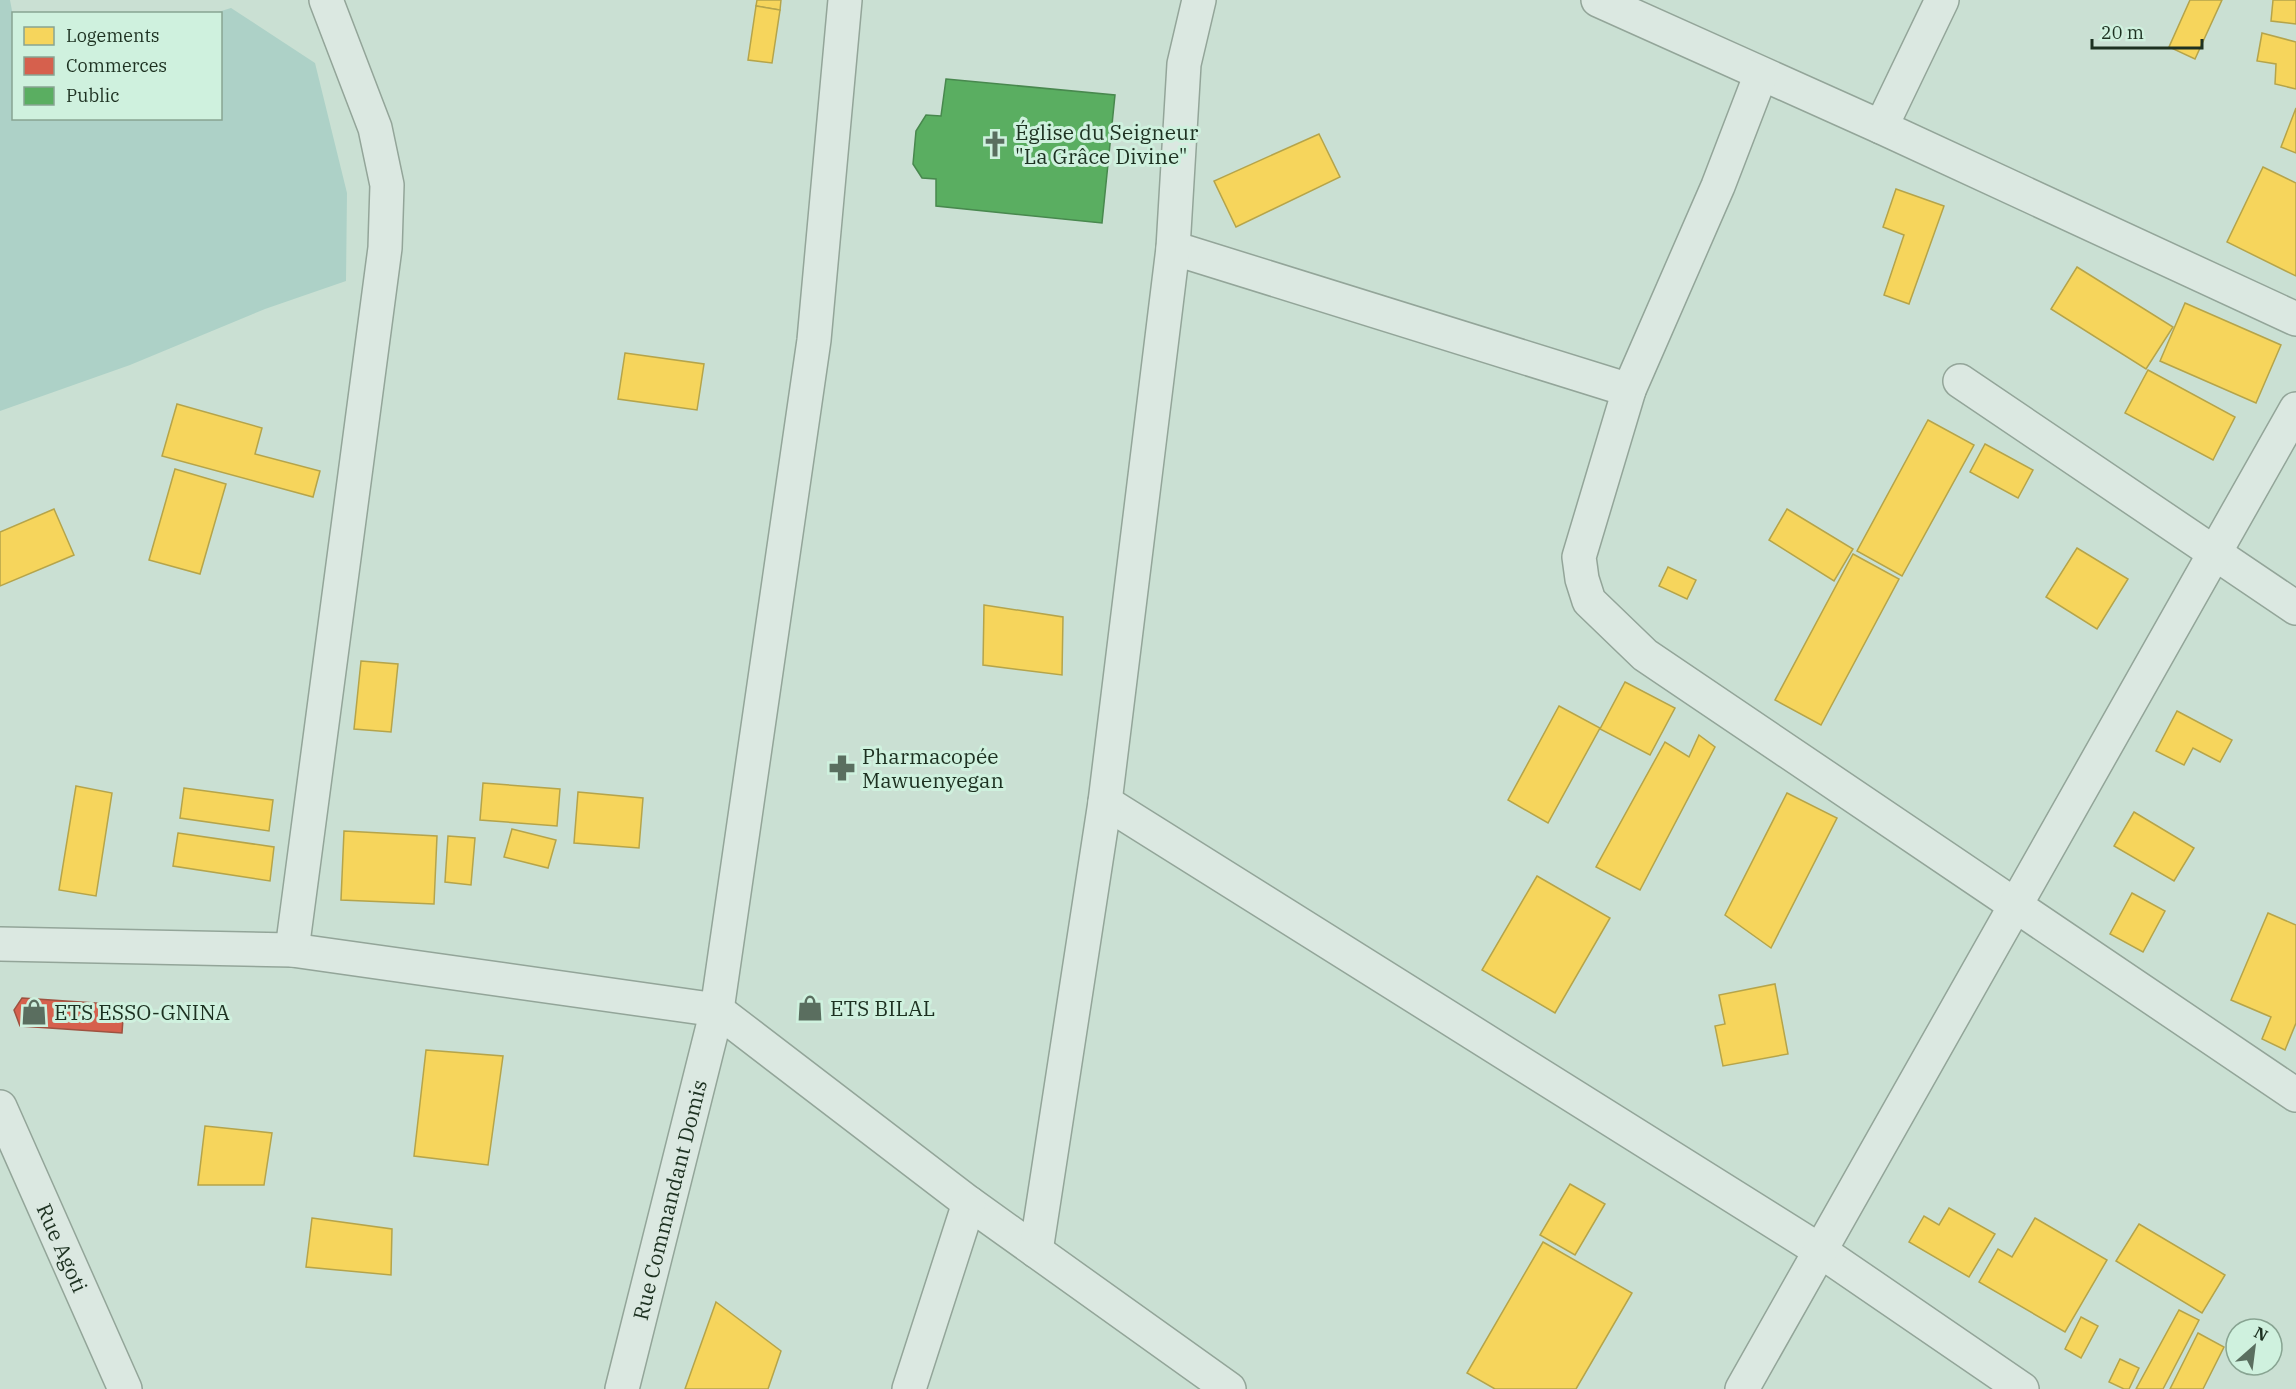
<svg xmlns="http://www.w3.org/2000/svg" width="2296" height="1389" font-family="'IBM Plex Serif',serif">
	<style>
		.green { fill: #add1c7 }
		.homes { fill: #f6d55c; stroke: #b5a44a; stroke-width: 1.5 }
		.shops { fill: #d6604d; stroke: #9e5240; stroke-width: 1.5 }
		.public { fill: #5aae61; stroke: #48884e; stroke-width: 1.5 }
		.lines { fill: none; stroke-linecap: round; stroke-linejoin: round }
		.minor-casing { stroke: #93a599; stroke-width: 36 }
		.minor { stroke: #dbe8e1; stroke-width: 33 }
		.labels { text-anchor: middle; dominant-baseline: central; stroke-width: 6; stroke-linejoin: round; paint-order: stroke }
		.poi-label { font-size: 21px; fill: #1d3121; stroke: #cff1de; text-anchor: start }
		.street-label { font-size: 21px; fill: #1d3121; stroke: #cff1de }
	</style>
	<rect width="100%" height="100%" fill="#cae0d3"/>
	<!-- green -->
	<polygon class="green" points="0,0 10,0 13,16 14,118 220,118 220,14 215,13 231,8 315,63 347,193 346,281 265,309 130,365 0,411"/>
	<!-- homes -->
	<g class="homes">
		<polygon points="757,0 781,0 780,10 756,6"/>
		<polygon points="2190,0 2222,0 2195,59 2169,47"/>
		<polygon points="2273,0 2296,0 2296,24 2271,21"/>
		<polygon points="756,6 780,10 772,63 748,60"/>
		<polygon points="2262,33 2296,42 2296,89 2275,84 2276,64 2257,61"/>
		<polygon points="2296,108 2296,153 2281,147"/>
		<polygon points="1319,134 1340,177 1236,227 1214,181"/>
		<polygon points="2263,167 2296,183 2296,276 2227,242"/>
		<polygon points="1896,189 1944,206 1909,304 1884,295 1904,235 1883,227"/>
		<polygon points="2077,267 2173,327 2146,369 2051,309"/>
		<polygon points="2185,303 2281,345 2256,403 2160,361"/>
		<polygon points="625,353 704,364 697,410 618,399"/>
		<polygon points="2148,370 2235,417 2213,460 2125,413"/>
		<polygon points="177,404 262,428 255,454 320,471 313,497 162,456"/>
		<polygon points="1928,420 1974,445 1902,576 1857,551"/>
		<polygon points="1985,444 2033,470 2018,498 1970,472"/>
		<polygon points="175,469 226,484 200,574 149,560"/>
		<polygon points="54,509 74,555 0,586 0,532"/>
		<polygon points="1787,509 1853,549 1834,581 1769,540"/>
		<polygon points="2077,548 2128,579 2097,629 2046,597"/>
		<polygon points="1853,554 1899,579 1821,725 1775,700"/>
		<polygon points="1668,567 1696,580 1687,599 1659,586"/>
		<polygon points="984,605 1063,617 1062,675 983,665"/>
		<polygon points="361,661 398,664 391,732 354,729"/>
		<polygon points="1625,682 1675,708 1650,755 1600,729"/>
		<polygon points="1559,706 1600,728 1548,823 1508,800"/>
		<polygon points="2177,711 2232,740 2220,762 2193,748 2184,765 2156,751"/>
		<polygon points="1699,735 1715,747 1640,890 1596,867 1665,742 1689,757"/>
		<polygon points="483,783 560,789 557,826 480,820"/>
		<polygon points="76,786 112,793 96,896 59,890"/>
		<polygon points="184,788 273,800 269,831 180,818"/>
		<polygon points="578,792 643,798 639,848 574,843"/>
		<polygon points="1787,793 1837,818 1771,948 1725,915"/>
		<polygon points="2134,812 2194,848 2174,881 2114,846"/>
		<polygon points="512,829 556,840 548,868 504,857"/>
		<polygon points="344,831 437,836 434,904 341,900"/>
		<polygon points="178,833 274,847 270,881 173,866"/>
		<polygon points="448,836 475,838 471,885 445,882"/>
		<polygon points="1537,876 1610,918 1555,1013 1482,970"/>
		<polygon points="2132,893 2165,911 2143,952 2110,934"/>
		<polygon points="2268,913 2296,925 2296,1023 2285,1050 2262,1039 2271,1017 2231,1000"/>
		<polygon points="1775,984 1788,1054 1723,1066 1715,1026 1725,1024 1719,995"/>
		<polygon points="426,1050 503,1056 488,1165 414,1156"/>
		<polygon points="205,1126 272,1133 264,1185 198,1185"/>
		<polygon points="1570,1184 1605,1204 1575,1255 1540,1235"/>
		<polygon points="1949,1208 1995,1234 1969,1277 1909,1242 1924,1216 1939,1225"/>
		<polygon points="312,1218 392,1229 391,1275 306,1267"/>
		<polygon points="2035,1218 2107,1260 2065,1332 1979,1282 1998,1249 2012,1257"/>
		<polygon points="2139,1224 2225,1275 2202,1313 2116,1261"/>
		<polygon points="1543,1242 1632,1293 1576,1389 1495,1389 1467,1373"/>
		<polygon points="716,1302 781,1351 768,1389 685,1389"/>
		<polygon points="2179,1310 2199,1320 2163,1389 2136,1389"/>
		<polygon points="2081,1317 2098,1326 2081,1358 2065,1349"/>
		<polygon points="2198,1333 2224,1347 2203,1389 2170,1389"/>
		<polygon points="2120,1359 2139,1368 2129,1389 2124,1389 2109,1382"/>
	</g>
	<!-- shops -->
	<polygon class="shops" points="22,998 124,1005 122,1033 20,1026 14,1010"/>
	<!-- public -->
	<polygon class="public" points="946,79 1115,95 1102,223 936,206 936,179 922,178 913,164 916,131 926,115 941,116"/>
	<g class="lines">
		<!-- minor casing -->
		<g class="minor-casing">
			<g id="minor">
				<polyline points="1598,0 1881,127 2296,319"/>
				<polyline points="1761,74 1718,186 1629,390 1579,557 1582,579 1589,601 1645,655 2296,1095"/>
				<polyline points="1881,127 1942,0"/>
				<polyline points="1173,248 1629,390"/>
				<polyline points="1960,381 2296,608"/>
				<polyline points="1105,802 1819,1250 2022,1389"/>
				<polyline points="0,944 292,950 717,1010 969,1203 1229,1389"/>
				<polyline points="292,950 385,248 387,185 375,128 326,0"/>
				<path id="s1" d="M0,1107L125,1389"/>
				<polyline points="1036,1251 1105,802 1173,248 1184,64 1199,0"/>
				<path id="s2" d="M622,1389L717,1010L814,340L845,0"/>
				<polyline points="909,1389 969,1203"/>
				<polyline points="1742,1389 2296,409"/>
			</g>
		</g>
		<!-- minor -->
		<use href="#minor" class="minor"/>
	</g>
	<!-- icons -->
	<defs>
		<g id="church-bare" transform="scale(2.07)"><path d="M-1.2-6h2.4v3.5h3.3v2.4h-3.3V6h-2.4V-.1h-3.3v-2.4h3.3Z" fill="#5a6e5f" stroke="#cff1de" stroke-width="2.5" paint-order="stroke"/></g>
		<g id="pharmacy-bare" transform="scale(2.07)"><path d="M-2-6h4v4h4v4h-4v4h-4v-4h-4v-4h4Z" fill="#5a6e5f" stroke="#cff1de" stroke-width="2.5" paint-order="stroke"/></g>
		<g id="shop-bare" transform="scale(2.07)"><path d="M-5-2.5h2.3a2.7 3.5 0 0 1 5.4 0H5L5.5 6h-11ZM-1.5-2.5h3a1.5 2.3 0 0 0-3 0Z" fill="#5a6e5f" stroke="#cff1de" stroke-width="2.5" paint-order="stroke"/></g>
	</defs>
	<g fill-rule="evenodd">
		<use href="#church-bare" x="995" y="144"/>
		<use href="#pharmacy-bare" x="842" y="768"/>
		<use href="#shop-bare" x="810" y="1008"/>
		<use href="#shop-bare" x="34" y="1012"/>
	</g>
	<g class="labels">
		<!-- poi labels -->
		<g class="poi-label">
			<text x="1015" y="132">Église du Seigneur<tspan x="1015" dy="24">"La Grâce Divine"</tspan></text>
			<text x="862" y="756">Pharmacopée<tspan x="862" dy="24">Mawuenyegan</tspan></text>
			<text x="830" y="1008">ETS BILAL</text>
			<text x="54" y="1012">ETS ESSO-GNINA</text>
		</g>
		<!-- street labels -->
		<g class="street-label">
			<text stroke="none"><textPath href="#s2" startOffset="195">Rue Commandant Domis</textPath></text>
			<text stroke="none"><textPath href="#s1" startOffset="154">Rue Agoti</textPath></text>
		</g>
	</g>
	<!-- legend -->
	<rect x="12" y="12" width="210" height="108" fill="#cff1de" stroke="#88a492" stroke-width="1.5"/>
	<rect x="24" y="27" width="30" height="18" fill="#f6d55c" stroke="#88a492" stroke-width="1.5"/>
	<text x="66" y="42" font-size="18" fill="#1d3121">Logements</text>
	<rect x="24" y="57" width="30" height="18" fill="#d6604d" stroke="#88a492" stroke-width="1.5"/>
	<text x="66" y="72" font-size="18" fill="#1d3121">Commerces</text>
	<rect x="24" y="87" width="30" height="18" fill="#5aae61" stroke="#88a492" stroke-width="1.5"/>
	<text x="66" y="102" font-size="18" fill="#1d3121">Public</text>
	<!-- north arrow -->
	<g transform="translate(2254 1347) rotate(28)"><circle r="28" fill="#cff1de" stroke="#88a492" stroke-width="1.5"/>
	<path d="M0-4.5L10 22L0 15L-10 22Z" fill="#5a6e5f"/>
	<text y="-9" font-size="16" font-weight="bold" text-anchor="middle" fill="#1d3121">N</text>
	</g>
	<!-- scale -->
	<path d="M2092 39v9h110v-9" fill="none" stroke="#1d3121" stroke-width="3"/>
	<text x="2101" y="39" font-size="18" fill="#1d3121" stroke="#cff1de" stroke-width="4.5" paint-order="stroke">20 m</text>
</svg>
